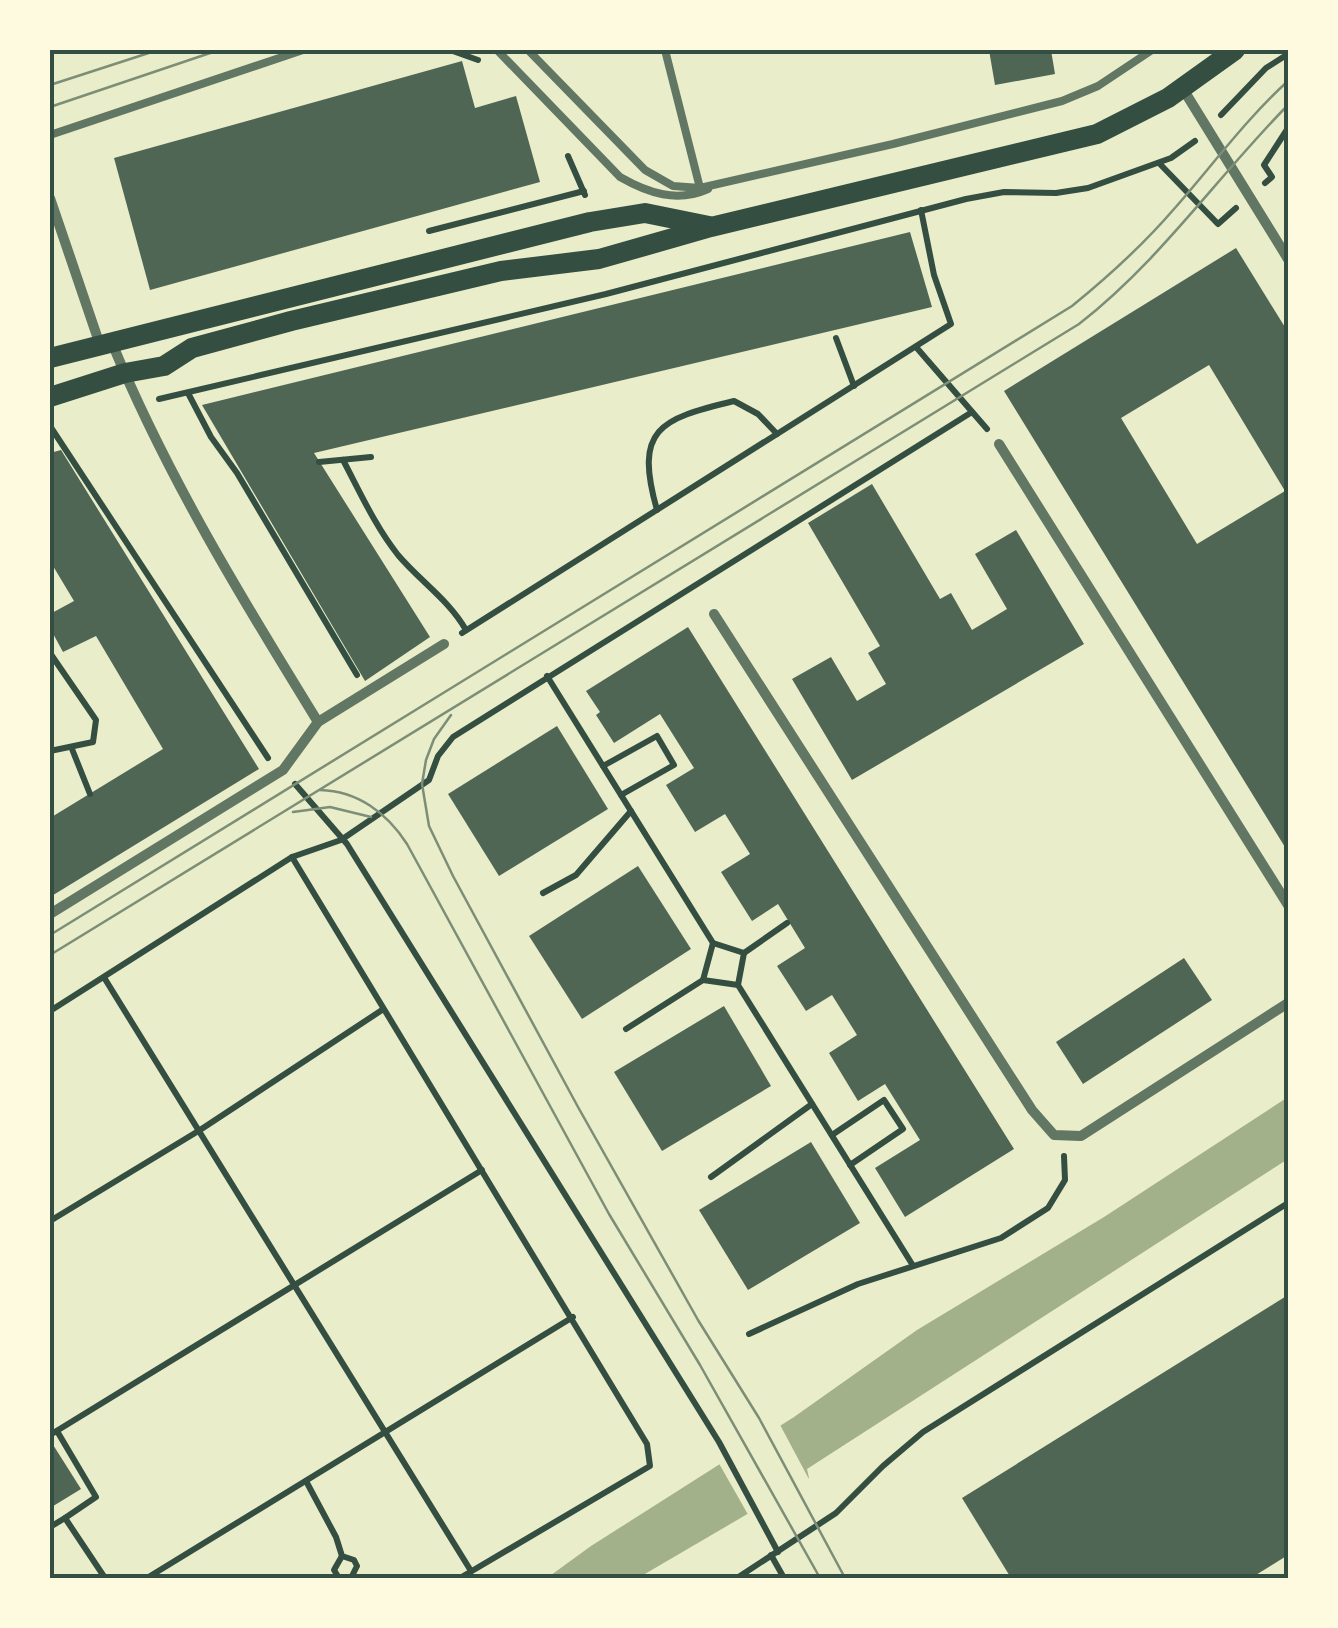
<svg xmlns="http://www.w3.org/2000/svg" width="1338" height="1628" font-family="'Roboto Serif',serif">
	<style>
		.water { fill: #a3b18a }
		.pier { fill: #e9edc9 }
		.building { fill: #4f6655; fill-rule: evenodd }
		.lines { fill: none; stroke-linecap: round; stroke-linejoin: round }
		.path { stroke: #344e41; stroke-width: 6 }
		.service { stroke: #617663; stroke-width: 8 }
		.minor { stroke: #617663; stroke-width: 10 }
		.secondary { stroke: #344e41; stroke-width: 20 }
		.tram { stroke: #7c8e77; stroke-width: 2.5 }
		.neatline { fill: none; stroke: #344e41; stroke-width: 4 }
	</style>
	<rect width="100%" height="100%" fill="#e9edc9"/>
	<!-- water -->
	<polygon class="water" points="1288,1097 1288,1159 807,1469 809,1478 638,1578 547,1578 591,1546 794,1417 917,1330 1104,1217"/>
	<!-- pier -->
	<polygon class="pier" points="778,1421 811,1483 750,1518 717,1460"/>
	<!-- building -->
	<g class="building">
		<polygon points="989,50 1051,50 1055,74 995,85"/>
		<polygon points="462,61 475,108 516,96 540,182 150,290 114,158"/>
		<polygon points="910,232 932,307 314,453 430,637 365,681 202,405"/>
		<path d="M1236,248L1288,332V852L1004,391ZM1209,365L1285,491L1197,544L1121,418Z"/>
		<polygon points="61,450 259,769 50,897 50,818 163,749 96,636 63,652 50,628 50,614 74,601 50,561 50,453"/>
		<polygon points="872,484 940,599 951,593 972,630 1007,609 975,554 1016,530 1084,644 852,780 792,679 831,657 857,701 886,684 868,653 880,646 808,523"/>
		<polygon points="688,627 1014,1149 905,1217 875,1168 920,1140 885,1084 858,1101 829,1053 857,1035 832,995 806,1011 777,966 805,948 778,904 752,921 721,872 750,854 725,814 695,832 666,785 694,768 660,714 614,743 596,715 600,712 586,691"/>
		<polygon points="557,726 608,809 499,876 448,794"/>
		<polygon points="638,866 691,949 582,1019 529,936"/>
		<polygon points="1184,958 1212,1000 1083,1084 1056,1042"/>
		<polygon points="724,1006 771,1086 662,1151 614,1072"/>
		<polygon points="811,1142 860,1223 748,1290 699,1210"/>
		<polygon points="1288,1295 1288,1555 1251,1578 1011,1578 962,1498"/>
		<polygon points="50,1440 81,1489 50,1508"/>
	</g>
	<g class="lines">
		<!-- path -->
		<g class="path">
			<polyline points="450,50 478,60"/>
			<polyline points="1221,115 1266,68 1288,54"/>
			<polyline points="568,156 585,195"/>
			<polyline points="1159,163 1218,224 1236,208"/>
			<polyline points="1265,183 1272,177 1264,165 1288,128"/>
			<polyline points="429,231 584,191"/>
			<polyline points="836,338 854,386"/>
			<polyline points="916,347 987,429"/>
			<polyline points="188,393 211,437 237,473 357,675"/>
			<polyline points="159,399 606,294 966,199 1004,192 1056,193 1088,188 1171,158 1195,141"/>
			<polyline points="50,426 268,758"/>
			<path d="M343,460C360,492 375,526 398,555C420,581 449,600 466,630"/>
			<polyline points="319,462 371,457"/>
			<path d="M657,510C634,429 659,419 734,401L758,414L777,434"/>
			<polyline points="462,633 951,324 934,275 921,210"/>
			<polyline points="50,653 96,720 93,742 50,751"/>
			<polyline points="547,676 713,943 744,953 738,985 912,1264"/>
			<polyline points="72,749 90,794"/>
			<polyline points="603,766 657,736 674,765 621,795"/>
			<polyline points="295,784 347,844 719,1442 778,1552"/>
			<polyline points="292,857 341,840 429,780 438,756 453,737 972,412"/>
			<polyline points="543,893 576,875 631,811"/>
			<polyline points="744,953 787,923"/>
			<polyline points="105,979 471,1571"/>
			<polyline points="703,980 738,985"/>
			<polyline points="50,1011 292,857 647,1444 650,1466 460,1578"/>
			<polyline points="626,1029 703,980 713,943"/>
			<polyline points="832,1135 884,1100 903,1129 850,1165"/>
			<polyline points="711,1177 812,1104"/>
			<polyline points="50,1221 200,1130 382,1010"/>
			<polyline points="749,1334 858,1284 1001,1238 1048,1208 1065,1180 1064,1156"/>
			<polyline points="57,1431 96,1497 65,1518 105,1578"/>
			<polyline points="50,1435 482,1170"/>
			<polyline points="306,1481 336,1537 342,1556 354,1560 357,1566 351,1578"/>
			<polyline points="50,1527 65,1518"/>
			<polyline points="771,1555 784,1578"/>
			<polyline points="147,1578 573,1317"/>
			<polyline points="339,1578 334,1570 342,1556"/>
			<polyline points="737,1578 836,1513 883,1466 923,1432 1288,1203"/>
		</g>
		<!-- service -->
		<g class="service">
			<path d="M497,50L620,177C648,193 677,203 708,189"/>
			<polyline points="528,50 645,170 673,186 700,188 893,144 1062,101 1098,86 1152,50"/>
			<polyline points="665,50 700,188"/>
			<polyline points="50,135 303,50"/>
		</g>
		<!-- minor -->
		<g class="minor">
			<polyline points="1183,89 1288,259"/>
			<polyline points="50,198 100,345"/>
			<path d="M112,343C167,476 242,599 318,722"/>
			<polyline points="999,444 1288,905"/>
			<polyline points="714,614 1032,1110 1054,1135 1081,1136 1288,1003"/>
			<polyline points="50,914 283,770 318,722 444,644"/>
		</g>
		<!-- secondary -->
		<g class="secondary">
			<polyline points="50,358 590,222 645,213 709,226"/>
			<polyline points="50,397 125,373 164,366 192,348 291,321 501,271 599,259 711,227 1097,134 1168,98 1235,50"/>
		</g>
		<!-- tram -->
		<g class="tram">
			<polyline points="50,85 158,50"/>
			<polyline points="50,107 219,50"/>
			<polyline points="451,715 434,739 426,760 422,784 429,826 453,876 578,1107 698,1320 759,1418 845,1578"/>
			<path d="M320,790C358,791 387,813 407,844L609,1214L700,1365L820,1578"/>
			<polyline points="293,812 330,807 371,817"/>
			<path d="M50,935L1072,306C1109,276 1143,245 1174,209C1212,166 1245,120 1288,81"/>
			<path d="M50,955L1079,324C1161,260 1216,178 1288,105"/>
		</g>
	</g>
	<!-- border -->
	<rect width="1338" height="1628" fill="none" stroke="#fefae0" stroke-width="105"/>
	<rect x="52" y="52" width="1234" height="1524" class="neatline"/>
</svg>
